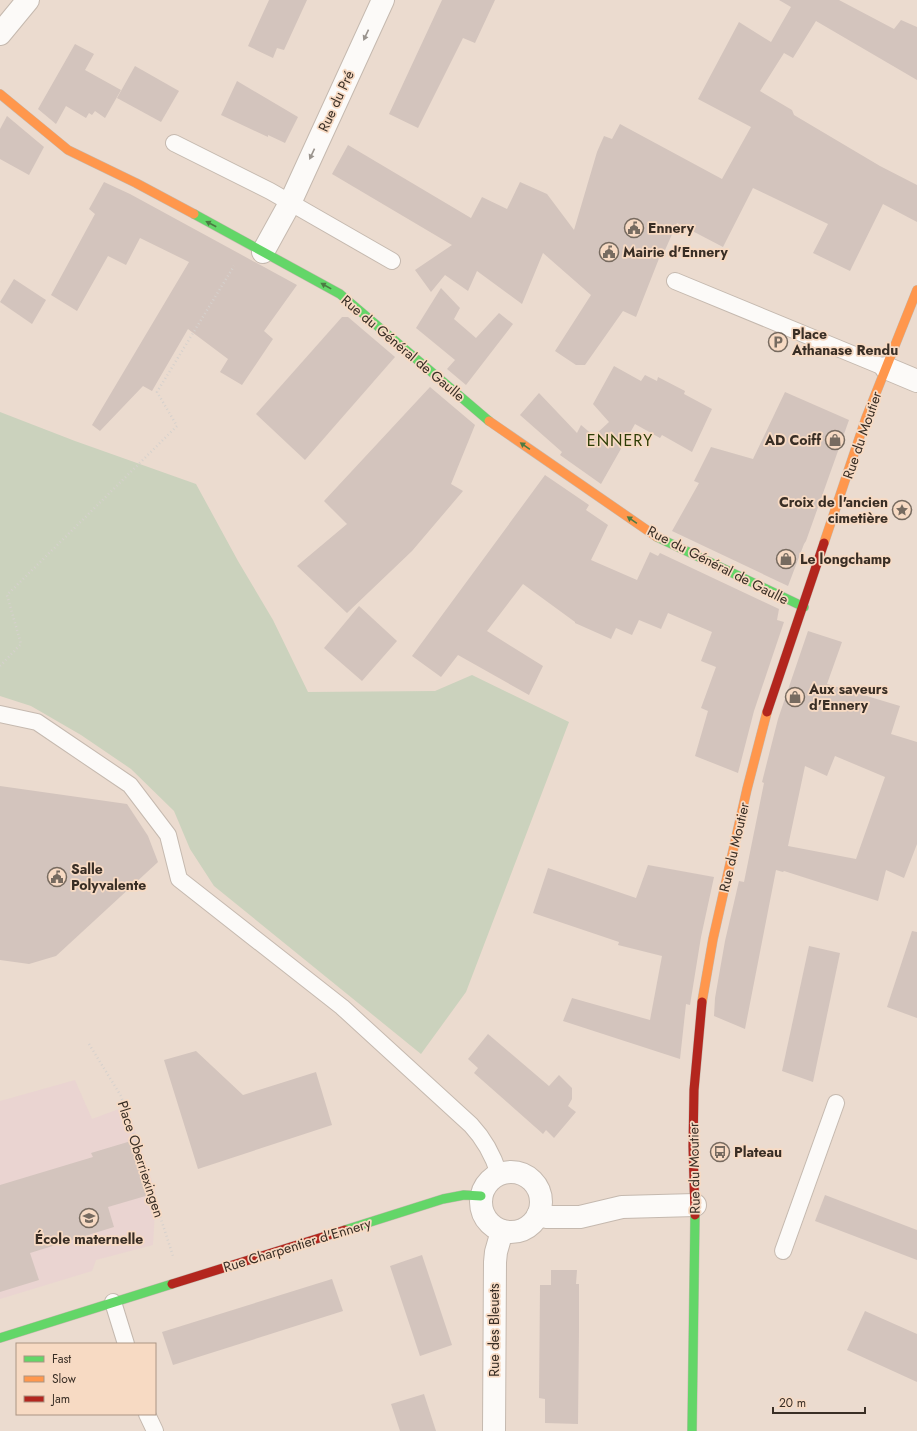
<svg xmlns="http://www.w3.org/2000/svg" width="917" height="1431" font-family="Jost,sans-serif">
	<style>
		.education { fill: #ead4d1 }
		.green { fill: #cbd2bd }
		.building { fill: #d3c4bd; fill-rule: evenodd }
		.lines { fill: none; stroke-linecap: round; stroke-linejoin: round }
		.lane-casing { stroke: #c5b9af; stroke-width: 18 }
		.street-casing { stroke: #c5b9af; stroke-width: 24 }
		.fast-casing { stroke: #c5b9af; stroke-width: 10 }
		.slow-casing { stroke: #c5b9af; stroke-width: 10 }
		.jam-casing { stroke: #c5b9af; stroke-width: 10 }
		.path { stroke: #d6d1cd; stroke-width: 2.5; stroke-dasharray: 1 3; stroke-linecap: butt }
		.lane { stroke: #fcfaf8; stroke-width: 16 }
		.street { stroke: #fcfaf8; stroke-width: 22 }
		.fast { stroke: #63d668; stroke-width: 9 }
		.slow { stroke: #ff974d; stroke-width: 9 }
		.jam { stroke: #b3261e; stroke-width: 9 }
		.oneway { fill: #9a948e }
		.oneway2 { fill: #4c7a43 }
		.labels { text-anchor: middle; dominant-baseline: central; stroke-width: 3.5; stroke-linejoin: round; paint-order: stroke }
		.street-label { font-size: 14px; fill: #392e25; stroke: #f7dac3 }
		.poi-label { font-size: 14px; font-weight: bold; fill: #392e25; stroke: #f7dac3; text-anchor: start }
		.quarter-label { font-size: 16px; letter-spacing: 1px; fill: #2d3d05; stroke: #f7dac3 }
	</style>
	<rect width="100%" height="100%" fill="#ebdbcf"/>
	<!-- education -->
	<polygon class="education" points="75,1080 92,1119 127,1106 156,1193 153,1245 96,1260 92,1271 0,1299 0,1101"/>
	<!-- green -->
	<polygon class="green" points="0,412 75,441 196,484 238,561 273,620 308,692 435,691 472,675 569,722 466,992 421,1054 214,886 190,849 174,811 131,769 81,735 31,706 0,696"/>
	<!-- building -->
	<g class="building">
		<polygon points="269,0 307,0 284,50 277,48 273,58 248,46"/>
		<polygon points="442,0 495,0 475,43 463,38 418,128 389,114"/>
		<polygon points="779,0 839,0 894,29 901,20 917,27 917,80 816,21 793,58 784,53 760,91 792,110 794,115 880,166 917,185 917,222 883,204 850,271 813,253 828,224 753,188 723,247 677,223 662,257 660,256 636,317 623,311 585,365 576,365 555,351 591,295 543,253 522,304 477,271 468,291 445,275 431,292 415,270 452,245 332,174 348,145 471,218 482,197 507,209 520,182 547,194 574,230 597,152 604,136 612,139 620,124 722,179 751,127 698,99 739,22 771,42 791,7"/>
		<polygon points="75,44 94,54 85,70 121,90 105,118 95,111 92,115 89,113 86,118 66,106 56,124 38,109"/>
		<polygon points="135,66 179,91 161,122 117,98"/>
		<polygon points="237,81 298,117 285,143 268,135 268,137 221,115"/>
		<polygon points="7,116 44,147 29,175 0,159 0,129"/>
		<polygon points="104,182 130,194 297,285 264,331 273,339 242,385 220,372 228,359 188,329 152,391 143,386 100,431 92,425 189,262 140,238 126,265 108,256 77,311 51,295 95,214 89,209"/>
		<polygon points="14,279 46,300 32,324 0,302"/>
		<polygon points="441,288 460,308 454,319 476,338 499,313 513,324 466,385 447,369 455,360 416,328"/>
		<polygon points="342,317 348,317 395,357 305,460 256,414"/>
		<polygon points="614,366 641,381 645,375 657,381 658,377 685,391 684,394 712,409 692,452 662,435 660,438 635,424 601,484 560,455 562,452 520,415 539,393 577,433 581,425 594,436 609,422 593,404"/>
		<polygon points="430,387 475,425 451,484 463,491 412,551 347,613 297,566 347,524 324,501"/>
		<polygon points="785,392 849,420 806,541 804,544 788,586 672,531 699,483 694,481 711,447 753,459"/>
		<polygon points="545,475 589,505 586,510 608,525 591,560 637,580 650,552 658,556 660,553 779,609 777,620 784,622 754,711 738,773 695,756 708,711 701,708 716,667 701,661 712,632 668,613 661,629 639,620 632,635 616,628 611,639 575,623 575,622 523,584 487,631 543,666 529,695 458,655 441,677 412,656"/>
		<polygon points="359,606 397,641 362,681 324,648"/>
		<path d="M808,631L842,642L827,684L900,706L891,734L917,742V844L904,878L886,870L878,901L784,871L783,872L776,870L745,1029L714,1016L715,998L725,941L739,881L744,882L764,783L762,782L778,719ZM835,756L885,777L856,859L788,846L805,766L827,776Z"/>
		<polygon points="0,786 127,804 148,836 158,862 56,956 29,964 0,960"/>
		<polygon points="648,865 714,877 701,937 690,1005 686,1004 680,1059 563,1021 572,998 650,1020 662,956 618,945 619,942 533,913 548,868 636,898"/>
		<polygon points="912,931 917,932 917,1018 887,1007"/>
		<polygon points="809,946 840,953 813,1082 782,1071"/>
		<polygon points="488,1034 549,1086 559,1075 572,1088 572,1099 568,1106 576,1112 554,1138 546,1130 543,1134 474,1073 478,1068 468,1059"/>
		<polygon points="196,1051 243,1095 316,1072 332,1125 198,1169 164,1060"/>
		<polygon points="131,1141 149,1195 108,1207 114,1227 30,1253 39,1280 0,1292 0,1185 93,1157 91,1153"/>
		<polygon points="825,1195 917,1230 917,1260 815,1221"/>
		<polygon points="422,1255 452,1345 420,1356 390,1266"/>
		<polygon points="551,1270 577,1270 576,1284 579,1284 579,1330 578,1424 545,1423 545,1399 539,1398 540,1285 551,1285"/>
		<polygon points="332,1279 343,1311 173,1365 162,1332"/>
		<polygon points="865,1311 917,1334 917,1382 847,1350"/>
		<polygon points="424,1394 436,1431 400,1431 391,1404"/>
	</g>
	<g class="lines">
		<!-- lane casing -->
		<g class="lane-casing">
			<g id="lane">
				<polyline points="174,143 270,191 392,261"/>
				<polyline points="675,281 886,368"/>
				<path d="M0,714L37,722L130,785L168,835L179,879L342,1007L471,1125C485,1140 493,1155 499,1174"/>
				<polyline points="783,1251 836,1103"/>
				<polyline points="113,1302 126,1344"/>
				<polyline points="147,1414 155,1431"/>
			</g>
		</g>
		<!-- street casing -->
		<g class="street-casing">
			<g id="street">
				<polyline points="0,34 28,0"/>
				<polyline points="263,252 290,203 383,0"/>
				<polyline points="886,368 917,381"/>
				<circle cx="511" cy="1202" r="30"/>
				<polyline points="538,1215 547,1217 580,1217 622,1207 695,1205"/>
				<polyline points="494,1431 495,1262 496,1252 502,1231"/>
			</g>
		</g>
		<!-- fast casing -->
		<g class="fast-casing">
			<g id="fast">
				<polyline points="194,214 340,294 489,421"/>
				<polyline points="657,537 804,607"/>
				<polyline points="345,1230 443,1199 464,1195 481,1196"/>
				<polyline points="0,1338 172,1284"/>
				<polyline points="692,1431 695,1215"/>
			</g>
		</g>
		<!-- slow casing -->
		<g class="slow-casing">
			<g id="slow">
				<polyline points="0,94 68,150 136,183 194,214"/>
				<polyline points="489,421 657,537"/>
				<polyline points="824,543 866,418 917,290"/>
				<polyline points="702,1002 713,939 747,789 767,712"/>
			</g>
		</g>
		<!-- jam casing -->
		<g class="jam-casing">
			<g id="jam">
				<polyline points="767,712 824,543"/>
				<polyline points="695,1215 693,1146 694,1090 702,1002"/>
				<polyline points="172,1284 345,1230"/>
			</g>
		</g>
		<!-- path -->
		<g class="path">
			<polyline points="0,666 21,644 7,595 177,426 157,392 234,266"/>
			<polyline points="89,1044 121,1096 173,1256"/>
		</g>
		<!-- lane -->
		<use href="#lane" class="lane"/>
		<!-- street -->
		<use href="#street" class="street"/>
		<!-- fast -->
		<use href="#fast" class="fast"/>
		<!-- slow -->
		<use href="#slow" class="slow"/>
		<!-- jam -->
		<use href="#jam" class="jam"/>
	</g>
	<!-- one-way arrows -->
	<defs><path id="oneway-solid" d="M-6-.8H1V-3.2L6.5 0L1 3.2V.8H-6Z"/></defs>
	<g class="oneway">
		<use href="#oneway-solid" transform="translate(366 35) rotate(115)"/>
		<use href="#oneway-solid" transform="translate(312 154) rotate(115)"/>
	</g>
	<g class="oneway2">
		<use href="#oneway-solid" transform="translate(211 224) rotate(-152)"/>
		<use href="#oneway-solid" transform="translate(326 286) rotate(-151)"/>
		<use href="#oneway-solid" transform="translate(525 446) rotate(-145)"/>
		<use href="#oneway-solid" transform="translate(632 520) rotate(-145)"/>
	</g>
	<!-- icons -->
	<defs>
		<g id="civic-ring" transform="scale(1)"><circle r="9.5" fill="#f7dac3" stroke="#776b60" stroke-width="1.5"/><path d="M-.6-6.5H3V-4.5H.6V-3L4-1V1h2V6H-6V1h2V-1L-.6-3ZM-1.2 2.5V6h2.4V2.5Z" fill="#776b60"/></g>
		<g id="parking-ring" transform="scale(1)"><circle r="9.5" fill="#f7dac3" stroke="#776b60" stroke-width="1.5"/><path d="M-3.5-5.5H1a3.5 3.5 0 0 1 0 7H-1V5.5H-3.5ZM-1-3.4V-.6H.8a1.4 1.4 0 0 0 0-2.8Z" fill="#776b60"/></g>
		<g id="shop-ring" transform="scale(1)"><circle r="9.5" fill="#f7dac3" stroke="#776b60" stroke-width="1.5"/><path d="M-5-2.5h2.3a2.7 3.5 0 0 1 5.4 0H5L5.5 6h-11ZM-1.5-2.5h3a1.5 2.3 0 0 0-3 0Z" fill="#776b60"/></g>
		<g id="sight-ring" transform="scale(1)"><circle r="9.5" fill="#f7dac3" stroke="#776b60" stroke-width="1.5"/><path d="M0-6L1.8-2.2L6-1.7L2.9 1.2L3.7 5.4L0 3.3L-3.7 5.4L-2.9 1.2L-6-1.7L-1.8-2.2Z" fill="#776b60"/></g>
		<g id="bus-ring" transform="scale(1)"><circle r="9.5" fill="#f7dac3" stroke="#776b60" stroke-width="1.5"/><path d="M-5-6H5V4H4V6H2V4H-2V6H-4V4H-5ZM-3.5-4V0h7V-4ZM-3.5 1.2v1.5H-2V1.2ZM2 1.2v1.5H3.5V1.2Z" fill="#776b60"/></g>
		<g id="school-ring" transform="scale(1)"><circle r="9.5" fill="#f7dac3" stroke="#776b60" stroke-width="1.5"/><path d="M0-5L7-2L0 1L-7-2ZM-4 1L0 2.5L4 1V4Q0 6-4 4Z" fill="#776b60"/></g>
	</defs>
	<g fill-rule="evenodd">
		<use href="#civic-ring" x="634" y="228"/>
		<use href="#civic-ring" x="609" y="252"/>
		<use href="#parking-ring" x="778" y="342"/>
		<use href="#shop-ring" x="835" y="440"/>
		<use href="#sight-ring" x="902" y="510"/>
		<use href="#shop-ring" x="786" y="559"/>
		<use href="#shop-ring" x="795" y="697"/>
		<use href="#civic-ring" x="57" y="877"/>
		<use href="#bus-ring" x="720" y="1152"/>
		<use href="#school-ring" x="89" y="1218"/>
	</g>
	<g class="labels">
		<!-- street labels -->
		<g class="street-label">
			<text transform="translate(336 101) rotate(-65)">Rue du Pré</text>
			<text transform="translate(403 348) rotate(40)">Rue du Général de Gaulle</text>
			<text transform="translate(862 435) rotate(-71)">Rue du Moutier</text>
			<text transform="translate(718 565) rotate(27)">Rue du Général de Gaulle</text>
			<text transform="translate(734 847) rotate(-77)">Rue du Moutier</text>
			<text transform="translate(141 1159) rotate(72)">Place Oberriexingen</text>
			<text transform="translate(694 1168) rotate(-91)">Rue du Moutier</text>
			<text transform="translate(297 1245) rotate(-17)">Rue Charpentier d'Ennery</text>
			<text transform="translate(494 1330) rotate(-90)">Rue des Bleuets</text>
		</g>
		<!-- poi labels -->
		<g class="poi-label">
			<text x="648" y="228">Ennery</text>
			<text x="623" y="252">Mairie d'Ennery</text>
			<text x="792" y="334">Place<tspan x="792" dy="16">Athanase Rendu</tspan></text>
			<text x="821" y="440" text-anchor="end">AD Coiff</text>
			<text x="888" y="502" text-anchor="end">Croix de l'ancien<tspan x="888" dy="16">cimetière</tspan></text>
			<text x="800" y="559">Le longchamp</text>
			<text x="809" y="689">Aux saveurs<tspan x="809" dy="16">d'Ennery</tspan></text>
			<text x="71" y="869">Salle<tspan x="71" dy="16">Polyvalente</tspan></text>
			<text x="734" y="1152">Plateau</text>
			<text x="89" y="1239" text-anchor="middle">École maternelle</text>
		</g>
		<!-- quarter labels -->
		<g class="quarter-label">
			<text x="620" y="440">ENNERY</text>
		</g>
	</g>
	<!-- legend -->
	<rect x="16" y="1343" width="140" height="72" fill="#f7dac3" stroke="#ab9584"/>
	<rect x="24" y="1356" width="20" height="6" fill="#63d668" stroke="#ab9584"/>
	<text x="52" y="1363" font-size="12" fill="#392e25">Fast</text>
	<rect x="24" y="1376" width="20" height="6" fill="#ff974d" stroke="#ab9584"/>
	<text x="52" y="1383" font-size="12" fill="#392e25">Slow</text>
	<rect x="24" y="1396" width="20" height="6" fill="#b3261e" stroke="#ab9584"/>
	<text x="52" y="1403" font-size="12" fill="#392e25">Jam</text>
	<!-- scale -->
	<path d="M773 1407v6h92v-6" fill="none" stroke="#392e25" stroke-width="2"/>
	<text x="779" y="1407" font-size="12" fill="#392e25" stroke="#f7dac3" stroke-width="3" paint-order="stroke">20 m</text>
</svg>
